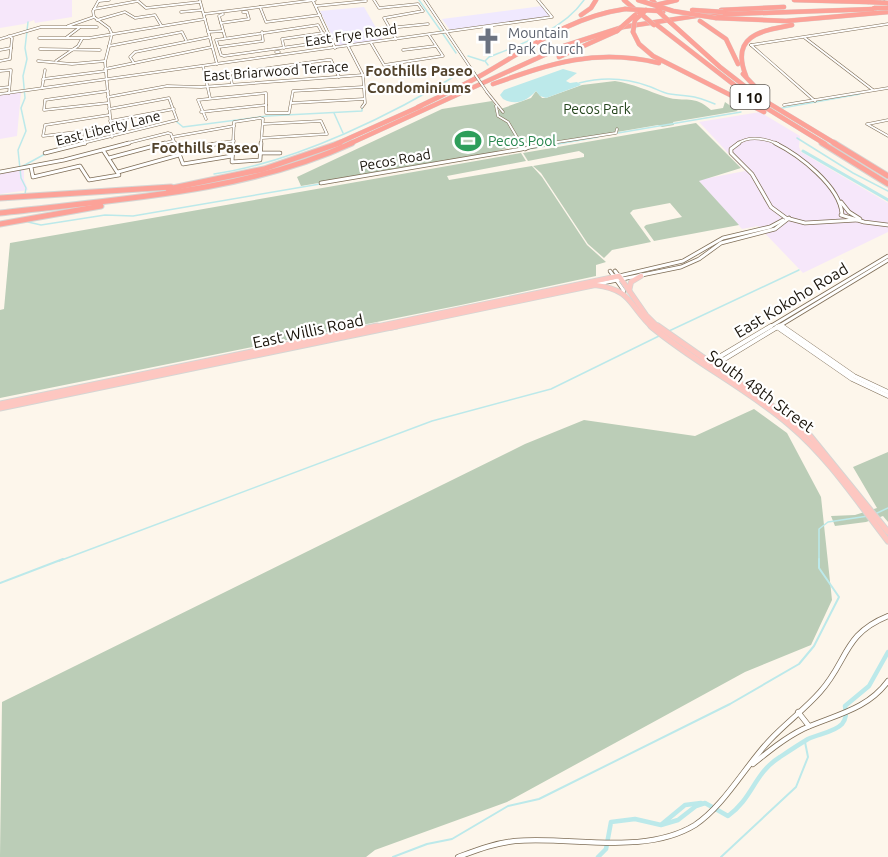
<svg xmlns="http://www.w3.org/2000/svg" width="888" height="857" font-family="Ubuntu,sans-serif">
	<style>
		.commercial { fill: #f6e7fa }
		.education { fill: #f0e9fe }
		.green { fill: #bbcdb7 }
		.water { fill: #bce9ea }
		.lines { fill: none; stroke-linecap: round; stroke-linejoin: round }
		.stream-far1 { stroke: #bce9ea; stroke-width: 1.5 }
		.stream { stroke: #bce9ea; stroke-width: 2 }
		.canal-far1 { stroke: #bce9ea; stroke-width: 3 }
		.canal { stroke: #bce9ea; stroke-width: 4.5 }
		.minor-far3-casing { stroke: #7e6d56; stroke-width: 3 }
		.minor-far2-casing { stroke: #7e6d56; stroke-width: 4.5 }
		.minor-far1-casing { stroke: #7e6d56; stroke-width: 5 }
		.minor-casing { stroke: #7e6d56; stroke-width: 6 }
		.major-far1-casing { stroke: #d6d5d3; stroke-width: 6 }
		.major-casing { stroke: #d6d5d3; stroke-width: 7 }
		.highway-far1-casing { stroke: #d6d5d3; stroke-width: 5 }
		.highway-casing { stroke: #d6d5d3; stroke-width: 7 }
		.minor-far3 { stroke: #fff; stroke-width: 2 }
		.minor-far2 { stroke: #fff; stroke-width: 3 }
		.minor-far1 { stroke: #fff; stroke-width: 4 }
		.minor { stroke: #fff; stroke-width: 4.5 }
		.major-far1 { stroke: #fdc7c1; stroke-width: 4.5 }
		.major { stroke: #fdc7c1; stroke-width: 5 }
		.highway-far1 { stroke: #fca298; stroke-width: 4.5 }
		.highway { stroke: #fca298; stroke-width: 5 }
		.rail-casing { stroke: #847d73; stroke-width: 3 }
		.rail { stroke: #fff; stroke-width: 1.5; stroke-dasharray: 3; stroke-linecap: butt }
		.minor-bridge-casing { stroke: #7e6d56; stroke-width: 3; stroke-linecap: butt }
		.highway-bridge-casing { stroke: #d6d5d3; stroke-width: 5; stroke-linecap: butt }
		.minor-bridge { stroke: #fff; stroke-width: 2 }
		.highway-bridge { stroke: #fca298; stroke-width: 4.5 }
		.labels { text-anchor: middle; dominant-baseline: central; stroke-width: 4.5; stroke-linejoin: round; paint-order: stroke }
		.far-worship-label { font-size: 14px; fill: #5b616d; stroke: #fff; text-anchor: start }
		.far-street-label { font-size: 14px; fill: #19130a; stroke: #fff }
		.far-park-label { font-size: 14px; fill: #24451c; stroke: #fff }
		.far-leisure-label { font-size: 14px; fill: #27864d; stroke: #fff; text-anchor: start }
		.far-neighbourhood-label { font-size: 15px; font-weight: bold; fill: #52432c; stroke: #fff }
		.shield { fill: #fff; stroke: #5e5a54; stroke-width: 1.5 }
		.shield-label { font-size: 15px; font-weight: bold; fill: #19130a }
		.street-label { font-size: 16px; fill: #19130a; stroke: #fff }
	</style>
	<rect width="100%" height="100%" fill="#fdf6eb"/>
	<!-- commercial -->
	<g class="commercial">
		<polygon points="0,0 72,0 72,17 35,23 34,20 24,24 0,28"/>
		<polygon points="21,92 17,136 0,139 0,95"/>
		<polygon points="760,112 800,136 799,147 801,152 888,203 888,232 803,273 758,226 742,229 698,180 745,171 699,122"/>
		<polygon points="24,169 24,180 28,190 0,194 0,173"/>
	</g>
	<!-- education -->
	<g class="education">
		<polygon points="542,6 551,16 450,30 442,19"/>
		<polygon points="364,7 383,40 337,46 320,11"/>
	</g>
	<!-- green -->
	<g class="green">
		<path d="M615,81C634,84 648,91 666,97C686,103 693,94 711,110L723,108L725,102L738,111L673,122L674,125L662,127L658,125L547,144L519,145L487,154L301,186L297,177L442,109L492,101L498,110L531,98L536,91L542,98H546L582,85Z"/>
		<polygon points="696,123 741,168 699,181 739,225 654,241 644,227 646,225 682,217 670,203 633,210 630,213 651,242 612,250 604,258 588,244 541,173 533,166 584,157 584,154 579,151 528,161 523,153"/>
		<polygon points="521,153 526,161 447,176 449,180 532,166 542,177 587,245 606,262 596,265 596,276 461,305 0,398 0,310 4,309 10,243"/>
		<polygon points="754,409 787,433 821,497 832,600 811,645 745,672 507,802 375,850 366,857 0,857 2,702 525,444 584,420 695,436"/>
		<polygon points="888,452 888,522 883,516 866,522 835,526 831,516 855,515 877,508 853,467"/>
	</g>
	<!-- water -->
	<path class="water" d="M563,69L577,73L566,81L570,83L577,82L581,85L546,98L540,96L536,91C527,101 516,106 503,99L500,95L504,90Z"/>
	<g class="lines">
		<!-- stream-far1 -->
		<g class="stream-far1">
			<polyline points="419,0 441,31"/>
			<polyline points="443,34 456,53"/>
			<polyline points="468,56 484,61"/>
			<path d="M488,65L485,61L489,57C522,44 563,30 584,0"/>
			<path d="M579,83C602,77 626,78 648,86C655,88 662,93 670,94C691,97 694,95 715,104"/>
			<polyline points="782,108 860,94"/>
			<polyline points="334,113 343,133"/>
			<polyline points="177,122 183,127 267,116 362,111 362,108"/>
			<polyline points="618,133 741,112"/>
			<polyline points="797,138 853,173 888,191"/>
			<polyline points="529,149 598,137"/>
			<polyline points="23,166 45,154"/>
			<path d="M214,174C297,162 394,114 465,70"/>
			<polyline points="25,194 26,188 21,178 18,150 26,131 21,108 25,98 23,76 27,59 25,48 28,22"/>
			<polyline points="28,222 41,225 105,215 133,216 320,184"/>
			<polyline points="669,331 799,270"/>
			<polyline points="875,514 888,508"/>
			<polyline points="59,561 432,421 551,389 659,336"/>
			<polyline points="819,561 819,529 828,522 868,516"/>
		</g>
		<!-- stream -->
		<g class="stream">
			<polyline points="0,583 63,559"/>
			<polyline points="393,857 427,844 452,839 508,806 539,799 730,704 799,664 814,646 839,597 819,568 819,559"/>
			<polyline points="721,857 796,787 808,757 805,742"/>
		</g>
		<!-- canal-far1 -->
		<polyline class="canal-far1" points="803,151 888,200"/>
		<!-- canal -->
		<g class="canal">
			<polyline points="662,824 685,805 701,803"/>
			<path d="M598,857L606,849L611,822L635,819L661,825L678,820L696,806L705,803L728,816C753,798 754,773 780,757C789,751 798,745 808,739C818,734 835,732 842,724C847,718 846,713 845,706L869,686L888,652"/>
		</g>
		<!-- minor-far3 casing -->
		<g class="minor-far3-casing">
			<g id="minor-far3">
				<polyline points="99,0 93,11 94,17 109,28 112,34 105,62 112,137"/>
				<polyline points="374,0 379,8 418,4 423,11 384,18 396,39"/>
				<polyline points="425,0 474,73"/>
				<polyline points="99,1 109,0"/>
				<polyline points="200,1 217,64"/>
				<polyline points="313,1 335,48"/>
				<polyline points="316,6 366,1"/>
				<polyline points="260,7 266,22 320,15"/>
				<polyline points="94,9 138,1 146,8 200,2"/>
				<polyline points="181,12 202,10"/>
				<polyline points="204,14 315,0"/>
				<polyline points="223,14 219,16 225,37"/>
				<polyline points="97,20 125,12 135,18 155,15 161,25"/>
				<polyline points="221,23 249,19 247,12 243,12"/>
				<polygon points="318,25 326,40 324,42 224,56 221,55 216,40"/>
				<polyline points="68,26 94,17"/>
				<polyline points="389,28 428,24"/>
				<polyline points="208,32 223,31"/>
				<polyline points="67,37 79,28"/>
				<polyline points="39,38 89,38 205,19"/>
				<polyline points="805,38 873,90"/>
				<polyline points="0,39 41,27 97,27"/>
				<polyline points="371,43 384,65 443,56 429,35"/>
				<polyline points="751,45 888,24"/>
				<polyline points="751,45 815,101"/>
				<polyline points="109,46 182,32 186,40"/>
				<polyline points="348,46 363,75 365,103 362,107"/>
				<polyline points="219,47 263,41 262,32"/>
				<polyline points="284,48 282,39 323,33"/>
				<polyline points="40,49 100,50"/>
				<polyline points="0,50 11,48"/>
				<polyline points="403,50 436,46"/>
				<polyline points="276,52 279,52"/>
				<polyline points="0,61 10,59 12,38 9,36"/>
				<polyline points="38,61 72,64 105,61"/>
				<polyline points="56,61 78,46 82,39"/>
				<polyline points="134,63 130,57 135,52 210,37"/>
				<polyline points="203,66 210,98"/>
				<polyline points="105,69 212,47"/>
				<polyline points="0,71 11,70 9,93"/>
				<polyline points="43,79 106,71"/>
				<polyline points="232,84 230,74 232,73 327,60 331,60 339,77"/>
				<polyline points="0,88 9,87"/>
				<polyline points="42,88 45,70"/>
				<polyline points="108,91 45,100 44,110 108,103"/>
				<polyline points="487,92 503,112"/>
				<polyline points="0,94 552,17 538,0"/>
				<polyline points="108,97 167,86 201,87 363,75"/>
				<polyline points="292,103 364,99"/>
				<polyline points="784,105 888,88"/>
				<polyline points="496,106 498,116 508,122 521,144"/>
				<polyline points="201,112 266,105"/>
				<polyline points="109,115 45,125 43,136 110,128"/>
				<polyline points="206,119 198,100 266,93 266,113 289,113 293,91 363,87"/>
				<polyline points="110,121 174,109"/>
				<polyline points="867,124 888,136"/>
				<polyline points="868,124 888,120"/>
				<polyline points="84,131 85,144"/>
				<polyline points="172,137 234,126"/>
				<polyline points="262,138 327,134 321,121 263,124"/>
				<polyline points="79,144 177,120 169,98 109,109"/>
				<polyline points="124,144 168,133 171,134 175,144"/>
				<polyline points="160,144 173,141"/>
				<polyline points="212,144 234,141"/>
				<polyline points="233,144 234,122 260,118 263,119 261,144"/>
				<polyline points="524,144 527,144"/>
				<polyline points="545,144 616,133 617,129"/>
				<path d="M737,144C749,135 764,138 778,144"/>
			</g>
		</g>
		<!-- minor-far2 casing -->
		<g class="minor-far2-casing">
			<g id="minor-far2">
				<polyline points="175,143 183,164 232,156"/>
				<polyline points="233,143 232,162 260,160 261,143"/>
				<polyline points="520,143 521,145"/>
				<polyline points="739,143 731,149 731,153 752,174 771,207 786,218 805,223 857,220"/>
				<path d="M775,143C799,155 840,186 842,214"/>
				<polyline points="520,147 525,149 529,147 527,144 521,145"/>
				<polyline points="529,147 554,143"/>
				<polyline points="178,150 222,143"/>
				<polyline points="45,153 85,143"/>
				<polyline points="261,153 280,153"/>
				<polyline points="109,158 165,143"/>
				<polyline points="31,167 33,177 80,166 89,180 119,175 103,150"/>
				<polyline points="0,172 64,160 129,143"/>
				<polyline points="118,172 179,155"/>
				<polyline points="321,183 522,149"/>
				<polyline points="841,202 849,212 860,219"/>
				<polyline points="841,215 864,222 888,225"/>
				<polyline points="610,271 624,291"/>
				<polyline points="615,271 619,276 683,261 723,238 770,227 783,220"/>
				<polyline points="598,284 681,267 699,259 721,243 775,229 789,218"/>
				<polyline points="780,325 784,328"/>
				<polyline points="768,328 888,256"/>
				<polyline points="776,328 888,260"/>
			</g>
		</g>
		<!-- minor-far1 casing -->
		<g class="minor-far1-casing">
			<g id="minor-far1">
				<polyline points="782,326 854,376 888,392"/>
				<polyline points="777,327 852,379 888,396"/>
				<polyline points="709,363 771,326"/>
				<polyline points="713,366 779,326"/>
			</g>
		</g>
		<!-- minor casing -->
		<g class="minor-casing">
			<g id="minor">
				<polyline points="798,712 809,726"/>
				<path d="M753,764C769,751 785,738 803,729C834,715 867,710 888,681"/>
				<path d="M458,857C477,850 495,843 515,841C572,836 644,856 695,825C724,806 746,765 770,740C786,723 805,709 820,692C848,661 843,634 888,616"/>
			</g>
		</g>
		<!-- major-far1 casing -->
		<g class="major-far1-casing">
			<g id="major-far1">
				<polyline points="629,291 631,282 641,276"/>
				<polyline points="370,328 619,276 646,315 659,328"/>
				<path d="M389,328L595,285C633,290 628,305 653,328"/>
			</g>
		</g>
		<!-- major casing -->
		<g class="major-casing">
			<g id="major">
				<path d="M651,326C695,363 747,388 790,425C829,458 857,501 888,541"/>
				<polyline points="658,326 785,415 810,436 888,532"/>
				<polyline points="0,404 377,326"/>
				<polyline points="0,408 396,326"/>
			</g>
		</g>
		<!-- highway-far1 casing -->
		<g class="highway-far1-casing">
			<g id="highway-far1">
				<polyline points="624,0 638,12"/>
				<polyline points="652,0 663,12"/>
				<polyline points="794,0 868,2"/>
				<polyline points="721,10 784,7"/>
				<polyline points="581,15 591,8 596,0"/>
				<polyline points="716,18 786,21 888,12"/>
				<polyline points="700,21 726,39 738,64"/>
				<polyline points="670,22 720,67 760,98 836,144"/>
				<polyline points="657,25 755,101 825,144"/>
				<polyline points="633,32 639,44 653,56 764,112"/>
				<polyline points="559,57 617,31"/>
				<polyline points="743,74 762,94"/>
				<path d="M746,76C730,36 760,31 792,25"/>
				<path d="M493,84C552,63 596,48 659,63"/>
				<path d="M418,107C439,97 460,87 480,76C528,49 569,17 625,9"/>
				<polyline points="336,144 421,106"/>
				<polyline points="349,144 564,46 623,27 702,15 875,9"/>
			</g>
		</g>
		<!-- highway casing -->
		<g class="highway-casing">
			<g id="highway">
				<polyline points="822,143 888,184"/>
				<polyline points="834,143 888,176"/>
				<polyline points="168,189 264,169 340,143"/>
				<polyline points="0,198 171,187"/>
				<path d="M0,213C118,199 243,193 352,143"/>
				<polyline points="0,224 101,206"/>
			</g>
		</g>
		<!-- minor-far3 -->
		<use href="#minor-far3" class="minor-far3"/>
		<!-- minor-far2 -->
		<use href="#minor-far2" class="minor-far2"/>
		<!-- minor-far1 -->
		<use href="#minor-far1" class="minor-far1"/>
		<!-- minor -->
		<use href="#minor" class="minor"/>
		<!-- major-far1 -->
		<use href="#major-far1" class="major-far1"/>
		<!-- major -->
		<use href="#major" class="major"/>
		<!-- highway-far1 -->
		<use href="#highway-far1" class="highway-far1"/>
		<!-- highway -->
		<use href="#highway" class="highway"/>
		<!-- rail casing -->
		<g class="rail-casing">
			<polyline id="rail" points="881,0 888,4"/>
		</g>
		<!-- rail -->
		<use href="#rail" class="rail"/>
		<!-- minor-bridge casing -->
		<g class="minor-bridge-casing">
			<polyline id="minor-bridge" points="474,73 487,92"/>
		</g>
		<!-- highway-bridge casing -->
		<g class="highway-bridge-casing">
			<g id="highway-bridge">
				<polyline points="638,0 673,11 716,18"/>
				<polyline points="868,2 888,3"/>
				<polyline points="656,5 677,0"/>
				<polyline points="874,8 888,8"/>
				<polyline points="625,9 660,11"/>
				<polyline points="657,10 670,22"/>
				<polyline points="692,10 723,12"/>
				<polyline points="640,13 654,25"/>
				<polyline points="617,31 635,15"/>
				<polyline points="633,32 635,20 646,10"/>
			</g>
		</g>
		<!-- minor-bridge -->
		<use href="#minor-bridge" class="minor-bridge"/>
		<!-- highway-bridge -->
		<use href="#highway-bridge" class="highway-bridge"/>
	</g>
	<!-- icons -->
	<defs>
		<g id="church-bare" transform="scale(2.07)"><path d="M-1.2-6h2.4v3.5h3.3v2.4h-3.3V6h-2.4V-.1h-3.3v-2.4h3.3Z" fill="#6b7280" stroke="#fff" stroke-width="2.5" paint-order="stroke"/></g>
		<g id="stadium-bare" transform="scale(2.07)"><path d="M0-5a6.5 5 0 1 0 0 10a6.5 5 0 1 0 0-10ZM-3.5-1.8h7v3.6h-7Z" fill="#2e9e5b" stroke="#fff" stroke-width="2.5" paint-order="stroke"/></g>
	</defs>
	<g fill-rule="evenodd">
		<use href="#church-bare" x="488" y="41"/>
		<use href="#stadium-bare" x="468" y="141"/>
	</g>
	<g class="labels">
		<!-- far-worship labels -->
		<g class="far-worship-label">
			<text x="508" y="33">Mountain<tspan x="508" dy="16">Park Church</tspan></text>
		</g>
		<!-- far-street labels -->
		<g class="far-street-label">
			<text transform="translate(351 35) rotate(-8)">East Frye Road</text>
			<text transform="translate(276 71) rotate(-4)">East Briarwood Terrace</text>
			<text transform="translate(108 128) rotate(-14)">East Liberty Lane</text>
			<text transform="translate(395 160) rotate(-10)">Pecos Road</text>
		</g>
		<!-- far-park labels -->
		<g class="far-park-label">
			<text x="597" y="109">Pecos Park</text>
		</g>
		<!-- far-leisure labels -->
		<g class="far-leisure-label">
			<text x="488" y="141">Pecos Pool</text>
		</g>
		<!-- far-neighbourhood labels -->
		<g class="far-neighbourhood-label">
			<text x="419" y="70">Foothills Paseo<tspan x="419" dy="17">Condominiums</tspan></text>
			<text x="205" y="147">Foothills Paseo</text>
		</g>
		<!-- shield labels -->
		<rect class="shield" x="730.5" y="85" width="39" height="24" rx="4.5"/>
		<g class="shield-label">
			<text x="750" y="97">I 10</text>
		</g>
		<!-- street labels -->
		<g class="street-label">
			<text transform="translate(791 300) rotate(-31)">East Kokoho Road</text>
			<text transform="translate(308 331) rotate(-12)">East Willis Road</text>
			<text transform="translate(761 391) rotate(36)">South 48th Street</text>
		</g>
	</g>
</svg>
